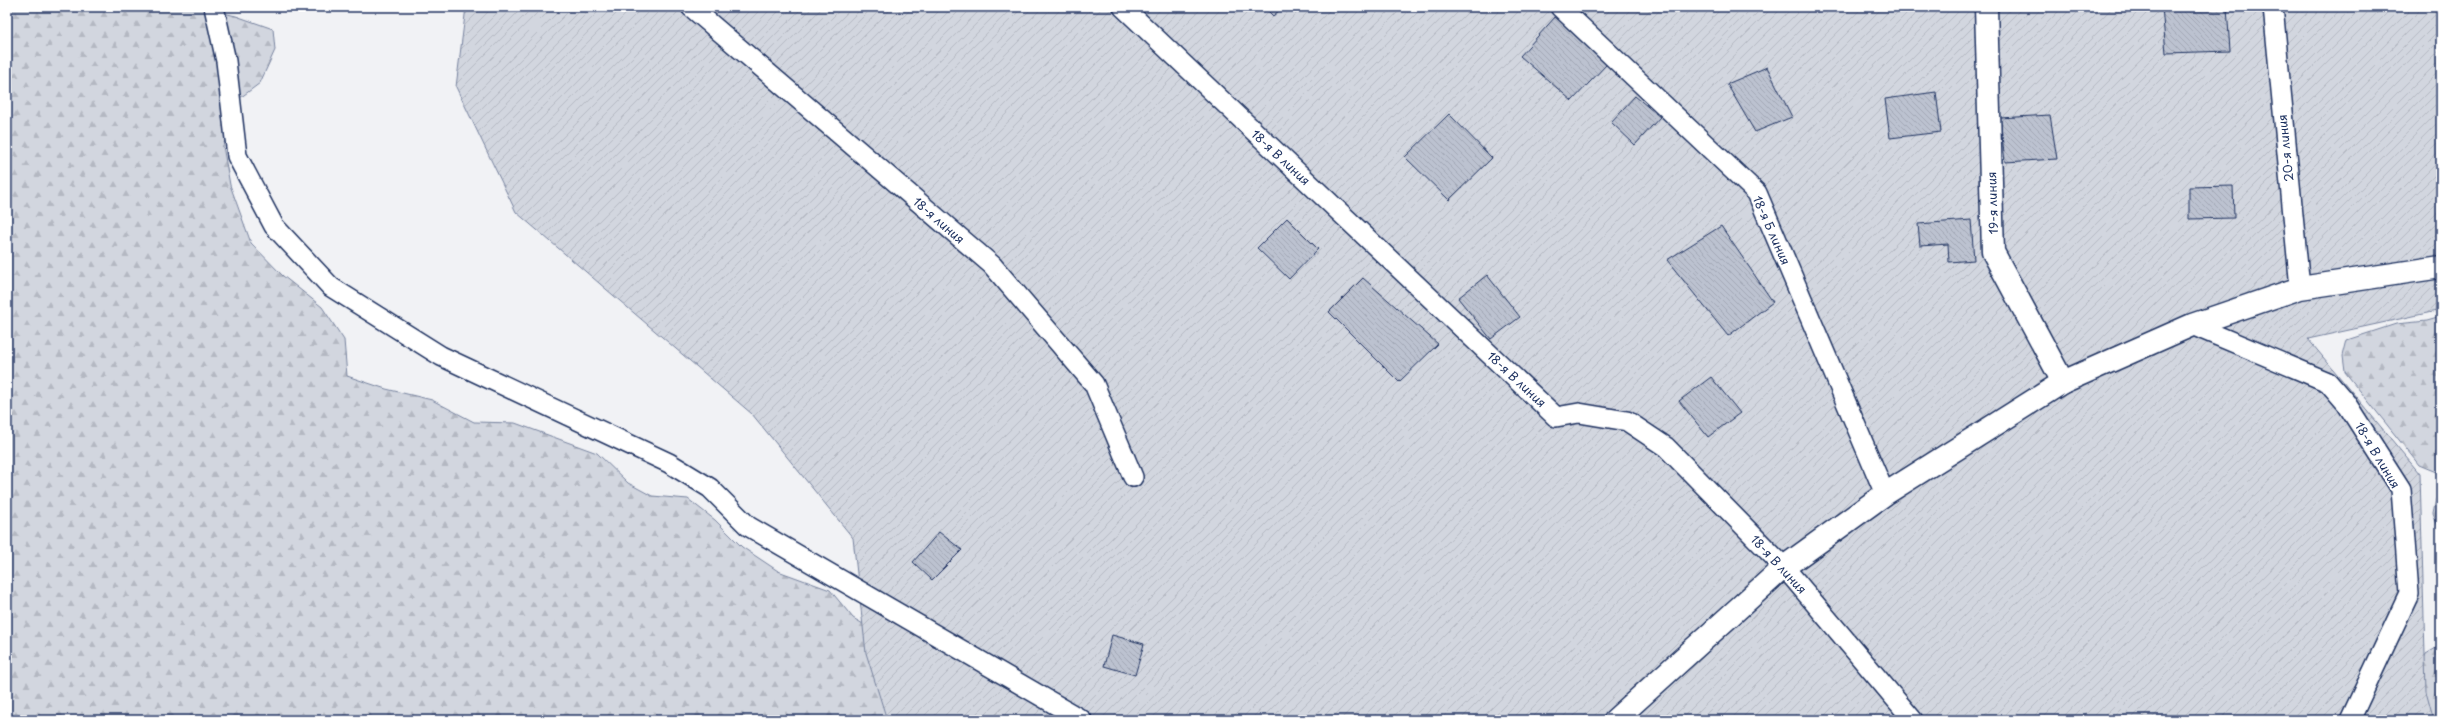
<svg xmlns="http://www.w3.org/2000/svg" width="2448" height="727" font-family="'Playpen Sans',sans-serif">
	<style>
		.forest { fill: url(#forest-firs); stroke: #76829e }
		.garden { fill: url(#garden-furrows); stroke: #76829e }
		.building { fill: url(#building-back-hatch); stroke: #1b2f5e }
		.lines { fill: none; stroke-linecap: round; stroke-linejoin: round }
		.lane-casing { stroke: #1b2f5e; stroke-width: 22 }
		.street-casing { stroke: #1b2f5e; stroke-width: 25 }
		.secondary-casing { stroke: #1b2f5e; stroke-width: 25 }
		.lane { stroke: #fff; stroke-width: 19 }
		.street { stroke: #fff; stroke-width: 22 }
		.secondary { stroke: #fff; stroke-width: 22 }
		.labels { text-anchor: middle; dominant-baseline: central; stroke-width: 4; stroke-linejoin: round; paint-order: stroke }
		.street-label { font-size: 12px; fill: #1b2f5e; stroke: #fff }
	</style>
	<defs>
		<pattern id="forest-firs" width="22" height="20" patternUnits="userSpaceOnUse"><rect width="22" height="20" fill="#d2d6df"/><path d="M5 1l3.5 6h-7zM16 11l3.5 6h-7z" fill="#b4b8c2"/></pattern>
		<pattern id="garden-furrows" width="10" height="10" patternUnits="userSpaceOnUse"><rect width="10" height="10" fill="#d2d6df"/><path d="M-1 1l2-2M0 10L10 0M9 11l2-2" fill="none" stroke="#b4b8c2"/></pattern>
		<pattern id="building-back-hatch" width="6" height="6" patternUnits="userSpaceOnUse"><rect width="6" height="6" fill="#bcc2d0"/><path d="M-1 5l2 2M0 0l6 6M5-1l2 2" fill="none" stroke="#a1a7b5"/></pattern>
	</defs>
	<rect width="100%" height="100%" fill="#f1f2f5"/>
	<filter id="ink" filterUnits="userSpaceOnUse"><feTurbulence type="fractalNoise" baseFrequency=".025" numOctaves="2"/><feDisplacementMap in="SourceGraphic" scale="8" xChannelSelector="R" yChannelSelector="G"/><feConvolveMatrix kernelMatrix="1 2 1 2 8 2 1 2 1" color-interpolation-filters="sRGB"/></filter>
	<g filter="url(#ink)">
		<!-- forest -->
		<g class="forest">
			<polygon points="7,7 198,7 236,16 273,29 275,50 260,83 240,98 223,146 230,185 251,243 283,276 322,307 344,340 347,376 386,389 432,400 474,422 515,423 597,453 628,483 652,496 688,499 715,520 742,547 778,571 830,590 853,618 892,641 938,720 7,720"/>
			<polygon points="2441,317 2441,471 2436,472 2419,465 2345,372 2343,356 2347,340 2396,324 2427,321"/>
			<polygon points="2441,497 2441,534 2433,514 2436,499"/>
			<polygon points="2441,645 2441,720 2390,720 2414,682 2426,654"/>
		</g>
		<!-- garden -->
		<polygon class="garden" points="466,7 2441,7 2441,310 2308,339 2420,474 2426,691 2434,720 887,720 866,653 853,538 752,414 516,212 456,87"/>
		<!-- building -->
		<g class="building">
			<polygon points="1264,7 1283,7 1273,16"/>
			<polygon points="2162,7 2227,7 2230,51 2166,53"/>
			<polygon points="2301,7 2331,7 2301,11"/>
			<polygon points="1556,16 1607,64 1572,101 1520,56"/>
			<polygon points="1767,67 1792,117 1755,132 1727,84"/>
			<polygon points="1936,92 1941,132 1890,138 1885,99"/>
			<polygon points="1635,96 1660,117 1635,145 1611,122"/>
			<polygon points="1449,114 1492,158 1449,200 1405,157"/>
			<polygon points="2050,115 2057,159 2005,162 2000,118"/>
			<polygon points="2233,186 2234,218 2189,219 2189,187"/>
			<polygon points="1287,218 1318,249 1289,279 1257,248"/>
			<polygon points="1971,220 1974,260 1949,262 1948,244 1920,246 1918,224"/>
			<polygon points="1721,226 1773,302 1728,336 1667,260"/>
			<polygon points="1487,275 1520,317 1491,339 1458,298"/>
			<polygon points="1363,278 1438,344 1399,382 1329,312"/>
			<polygon points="1711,377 1740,413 1708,437 1679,401"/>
			<polygon points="939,532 962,550 932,580 913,562"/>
			<polygon points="1112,635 1144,644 1135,675 1104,666"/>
		</g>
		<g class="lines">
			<!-- lane casing -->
			<g class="lane-casing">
				<g id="lane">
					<polyline points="214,7 226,61 237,156 274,226 331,287 441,356 669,463 710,488 748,526 1082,720"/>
					<polyline points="691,7 992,265 1094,384 1133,477"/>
					<polyline points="1123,7 1556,417 1579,413 1627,421 1666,447 1784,567 1913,720"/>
					<polyline points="1560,7 1757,193 1885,494"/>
					<polyline points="2273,7 2300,288"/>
					<polyline points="2192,325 2328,382 2346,403 2401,489 2409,594 2350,720"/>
				</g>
			</g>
			<!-- street casing -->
			<g class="street-casing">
				<polyline id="street" points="1986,7 1993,252 2063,382"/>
			</g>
			<!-- secondary casing -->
			<g class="secondary-casing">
				<polyline id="secondary" points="1615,720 1784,567 1885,494 2063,382 2192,325 2300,288 2441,267"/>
			</g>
			<!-- lane -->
			<use href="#lane" class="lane"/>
			<!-- street -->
			<use href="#street" class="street"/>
			<!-- secondary -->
			<use href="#secondary" class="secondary"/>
		</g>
	</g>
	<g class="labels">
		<!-- street labels -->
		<g class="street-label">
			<text transform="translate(2285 148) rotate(-96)">20-я линия</text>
			<text transform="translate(1281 157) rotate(43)">18-я В линия</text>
			<text transform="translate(1992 203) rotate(-92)">19-я линия</text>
			<text transform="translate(939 220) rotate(41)">18-я линия</text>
			<text transform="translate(1772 230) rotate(66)">18-я Б линия</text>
			<text transform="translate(1517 379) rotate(43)">18-я В линия</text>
			<text transform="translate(2378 455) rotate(59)">18-я В линия</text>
			<text transform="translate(1779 564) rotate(47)">18-я В линия</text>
		</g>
	</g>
	<!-- margin -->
	<rect width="2448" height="727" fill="none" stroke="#fff" stroke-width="24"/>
	<rect x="12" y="12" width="2424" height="703" fill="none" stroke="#1b2f5e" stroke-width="1.5" filter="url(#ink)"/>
</svg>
